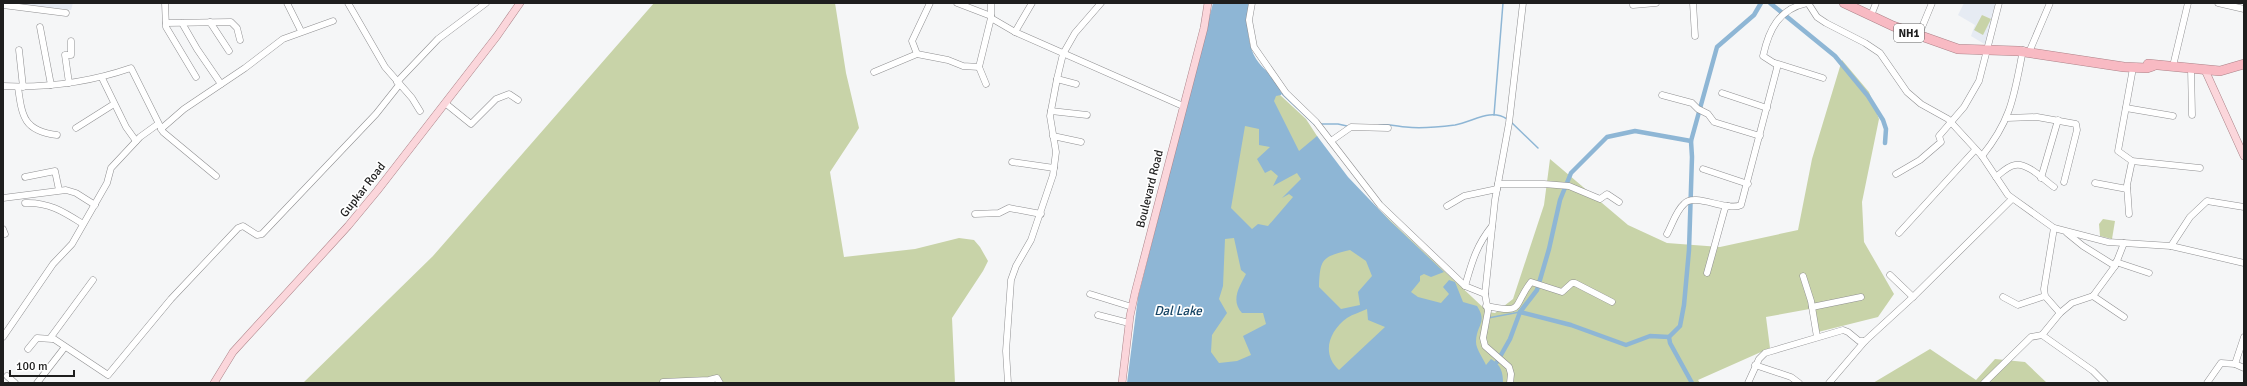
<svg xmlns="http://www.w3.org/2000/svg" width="2247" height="386" font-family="Signika,sans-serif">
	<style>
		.built { fill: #e6ebf3 }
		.green { fill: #c8d3a8 }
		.water { fill: #8eb6d5; fill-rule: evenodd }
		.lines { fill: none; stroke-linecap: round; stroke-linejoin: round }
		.stream { stroke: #8eb6d5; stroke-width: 1.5 }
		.canal { stroke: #8eb6d5; stroke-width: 4.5 }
		.minor-casing { stroke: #8f8f91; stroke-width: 7 }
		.major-casing { stroke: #ac8389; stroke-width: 8 }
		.highway-casing { stroke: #ac8389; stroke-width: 10 }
		.minor { stroke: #fff; stroke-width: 6 }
		.major { stroke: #fbd6db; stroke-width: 7 }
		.highway { stroke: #f8bac3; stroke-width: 9 }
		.labels { text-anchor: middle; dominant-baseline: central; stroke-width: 3.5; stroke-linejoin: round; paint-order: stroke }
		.shield { fill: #fff; stroke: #626262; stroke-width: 1 }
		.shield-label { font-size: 11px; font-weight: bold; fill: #1e1e1e }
		.street-label { font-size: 12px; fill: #1e1e1e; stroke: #fff }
		.water-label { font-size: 13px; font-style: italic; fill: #154464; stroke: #fff }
	</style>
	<rect width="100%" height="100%" fill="#f5f6f7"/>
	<!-- built -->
	<g class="built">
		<polygon points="7,3 73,3 71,10"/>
		<polygon points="1964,3 1997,3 1986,45 1971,36 1975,25 1958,15"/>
	</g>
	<!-- green -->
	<g class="green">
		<polygon points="654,3 835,3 846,73 859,128 830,172 844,257 915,249 959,238 974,240 980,247 988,261 983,271 952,318 955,383 303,383 433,256"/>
		<polygon points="1982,15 1991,19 1983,35 1974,30"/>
		<polygon points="1229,48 1306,119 1343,176 1488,312 1495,313 1513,299 1544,205 1550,159 1628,225 1667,243 1720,247 1798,230 1812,159 1842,60 1869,92 1879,119 1862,202 1864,242 1894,294 1878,317 1818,332 1815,308 1766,317 1770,348 1698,380 1700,383 1174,383"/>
		<polygon points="2103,219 2115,221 2112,239 2100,236 2099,224"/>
		<polygon points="1930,349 1976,380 1995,359 2025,362 2047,383 1873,383"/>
	</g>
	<!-- water -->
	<path class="water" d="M1213,3H1250C1247,22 1246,47 1259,63C1266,72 1282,82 1281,95L1276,96L1274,101L1299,151L1317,136L1348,177L1390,221L1444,272L1431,277L1424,274L1420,276V281L1411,292L1418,297L1441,303L1449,294L1443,287L1449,280L1455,282L1463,302L1477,306C1488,323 1476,325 1476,342C1476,349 1483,358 1486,365L1491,359C1501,365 1503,372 1503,383H1127L1138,297ZM1245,126L1259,129V145L1270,147L1257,159L1265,173L1271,170L1278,176L1273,186L1297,173L1301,179L1282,198L1289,194L1293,197L1268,226L1258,224L1252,229L1231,208ZM1234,238L1241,270L1246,274C1240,286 1230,300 1242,313H1263L1266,324L1243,336L1251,355L1237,361L1219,363L1211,352L1212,335L1227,313L1219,299L1223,286L1225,239ZM1350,250L1366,261L1372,276L1358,292L1360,305L1341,309L1319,287C1320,258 1322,257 1350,250ZM1367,309L1368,320L1385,327L1339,370C1321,354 1329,331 1347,318C1353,314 1361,312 1367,309Z"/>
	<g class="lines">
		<!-- stream -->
		<g class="stream">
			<polyline points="1280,92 1315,125"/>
			<polyline points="1494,115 1503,3"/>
			<polyline points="1510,121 1538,148"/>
			<polyline points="1320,124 1338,124 1347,126"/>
			<path d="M1379,125C1389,124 1396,126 1406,127C1422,129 1439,127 1455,125C1473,122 1490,108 1507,119"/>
			<polyline points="1488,318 1520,312"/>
		</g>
		<!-- canal -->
		<g class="canal">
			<polyline points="1770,3 1835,56 1868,96 1883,120 1886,129 1885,143"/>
			<polyline points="1520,312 1571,325 1626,345 1650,336 1669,337"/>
			<polyline points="1497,362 1510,339 1520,312 1537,290 1549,249 1560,200 1571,173 1607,137 1635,131 1691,141"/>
			<polyline points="1692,383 1670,343 1669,337 1680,326 1684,305 1689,250 1692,157 1691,141 1717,47 1754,15 1761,3"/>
		</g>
		<!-- minor casing -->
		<g class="minor-casing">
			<g id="minor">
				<polyline points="165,3 166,27 196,77"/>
				<polyline points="287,3 301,31"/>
				<polyline points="348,3 385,67 412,98 420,111"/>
				<polyline points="957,3 991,16"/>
				<polyline points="1252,3 1249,20 1254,47 1286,93 1316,122 1380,205 1465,286 1485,294"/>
				<polyline points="1693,3 1695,36"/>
				<polyline points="1808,3 1817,17 1826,23 1865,43 1880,53 1907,92 1921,104 1948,119 1982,156 2008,195 2054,228 2108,242 2171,246 2244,263"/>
				<polyline points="2218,3 2244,9"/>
				<polyline points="3,5 66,13"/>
				<polyline points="1633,5 1656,3"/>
				<polyline points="1872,13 1876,3"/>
				<polyline points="991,18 1015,32 1183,106"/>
				<polyline points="210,22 229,51"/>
				<polyline points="166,23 231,22 237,28 240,40"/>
				<polyline points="182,23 197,49 221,84"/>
				<polyline points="40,27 51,85"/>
				<polyline points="1015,32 1032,3"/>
				<polyline points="1920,32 1932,3"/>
				<polyline points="19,50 23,87"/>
				<polyline points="2030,50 2050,3"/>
				<polyline points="917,54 948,60 963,66 979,67"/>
				<polyline points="1775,63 1823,78"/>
				<polyline points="2173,66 2188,3"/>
				<polyline points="2133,68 2118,151 2132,161 2200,168"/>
				<polyline points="2191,68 2192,115"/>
				<polyline points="874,72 917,54 912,41 930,3"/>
				<polyline points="102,78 126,127 136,141"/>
				<polyline points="1057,79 1076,84"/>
				<polyline points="397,82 438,39 486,3"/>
				<polyline points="69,83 65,55 71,55 71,41"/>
				<polyline points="986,84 979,67 991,18 991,3"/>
				<path d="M3,86C47,88 90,82 131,68L163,132L216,176"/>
				<path d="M18,87C22,117 24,131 57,135"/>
				<polyline points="1722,93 1767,108"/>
				<polyline points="1662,95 1692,103 1698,109 1708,114 1714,122 1760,136"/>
				<polyline points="445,103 471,124 496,99 509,94 518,100"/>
				<polyline points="2126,108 2173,116"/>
				<polyline points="1051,111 1087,115"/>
				<polyline points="2007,118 2037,117 2076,124 2077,130 2064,182"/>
				<polyline points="76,128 114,104"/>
				<polyline points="161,129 184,109 245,68 283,39 333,21"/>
				<polyline points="1053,136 1081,142"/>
				<polyline points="1331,141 1351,127 1388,128"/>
				<path d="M1982,156C2012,119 2014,95 2023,50"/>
				<polyline points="1012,162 1054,168"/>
				<polyline points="1703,169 1748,184"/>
				<polyline points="1896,174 1920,160 1941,142 1939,136 1964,107 1979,81 1999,3"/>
				<polyline points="25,177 55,171 59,190"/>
				<path d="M1996,177C2001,173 2008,166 2015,165C2027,162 2044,180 2054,187"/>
				<polyline points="2041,178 2058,120"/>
				<polyline points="2095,183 2127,189"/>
				<polyline points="1498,184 1544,184 1569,186 1600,199 1607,194 1619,202"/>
				<polyline points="3,198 66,190 76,193 95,205"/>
				<path d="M25,203C49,202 64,212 83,224"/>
				<polyline points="1447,206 1464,196 1497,189"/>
				<polyline points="975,214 999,213 1009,208 1041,214"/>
				<polyline points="2129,214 2127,185 2132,161"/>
				<polyline points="2054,228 2044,289 2045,296 2060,313"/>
				<polyline points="3,229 5,234"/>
				<polyline points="1899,233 1975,150"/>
				<polyline points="2067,233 2083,246 2115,266"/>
				<path d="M1667,234C1672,225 1676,211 1684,204C1694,192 1727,212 1741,205L1777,68V65L1763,56C1769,29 1779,9 1807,3"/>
				<polyline points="2171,246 2190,217 2207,201 2244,207"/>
				<polyline points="2116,262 2149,273"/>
				<polyline points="1707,273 1725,208 1728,206"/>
				<polyline points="1890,275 1913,297"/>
				<polyline points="1803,276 1811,301 1817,337"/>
				<polyline points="93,280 51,337 108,375 171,299 238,228 243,226 257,235 262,234 376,114 399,85"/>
				<path d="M1465,286C1472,262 1476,246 1492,226"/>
				<polyline points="1090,294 1132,307"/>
				<polyline points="2093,296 2124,317"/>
				<polyline points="2003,297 2018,305 2045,296"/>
				<path d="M1486,306C1525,314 1512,307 1531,282L1562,292L1572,283H1575L1612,302"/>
				<polyline points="1812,307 1861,297"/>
				<polyline points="1098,315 1129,323"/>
				<polyline points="2042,335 2093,371 2105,383"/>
				<polyline points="3,337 53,264 72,244 107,183 111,168 140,137 158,124"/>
				<polyline points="28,349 37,338 52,339"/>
				<polyline points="2235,364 2244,337"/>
				<polyline points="1755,365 1791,377 1799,383"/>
				<polyline points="7,376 15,383"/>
				<polyline points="663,382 709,380 717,378 720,383"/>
				<polyline points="37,383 65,347"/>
				<polyline points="1008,383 1006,351 1011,280 1016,266 1031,240 1053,175 1056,152 1050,116 1057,79 1063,54 1075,33 1101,3"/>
				<polyline points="1510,383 1511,374 1509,367 1485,346 1483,338 1488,311 1485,294 1495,200 1509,123 1523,3"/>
				<polyline points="1748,383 1759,359 1765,353 1843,330 1848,332 1859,341 1865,341 1913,297 2012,199"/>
				<polyline points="1829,383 1865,341"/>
				<polyline points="1984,383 2031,337 2042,335 2060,313 2072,303 2093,296 2115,266 2124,243"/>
				<polyline points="2207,383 2221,363 2235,364 2244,368"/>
			</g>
		</g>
		<!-- major casing -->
		<g class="major-casing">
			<g id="major">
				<polyline points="2205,70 2244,156"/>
				<polyline points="214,383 233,352 348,226 377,191 497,36 520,3"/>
				<polyline points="1122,383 1130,316 1135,293 1204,28 1208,3"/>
			</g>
		</g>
		<!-- highway casing -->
		<g class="highway-casing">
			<g id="highway">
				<polyline points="1844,3 1893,26 1958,49 2018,51 2124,67 2147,68 2153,66"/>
				<polyline points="2148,64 2220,71 2244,64"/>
			</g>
		</g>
		<!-- minor -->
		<use href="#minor" class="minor"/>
		<!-- major -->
		<use href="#major" class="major"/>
		<!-- highway -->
		<use href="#highway" class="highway"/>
	</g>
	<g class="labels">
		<!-- shield labels -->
		<rect class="shield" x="1894" y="24" width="30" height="18" rx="3"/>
		<g class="shield-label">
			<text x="1909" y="33">NH1</text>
		</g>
		<!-- street labels -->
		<g class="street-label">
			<text transform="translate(1150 189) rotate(-76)">Boulevard Road</text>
			<text transform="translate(363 190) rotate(-52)">Gupkar Road</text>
		</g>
		<!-- water labels -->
		<g class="water-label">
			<text x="1178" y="311">Dal Lake</text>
		</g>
	</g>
	<!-- border -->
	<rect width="2247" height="386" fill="none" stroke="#1e1e1e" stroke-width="8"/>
	<!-- scale -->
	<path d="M10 370v6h64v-6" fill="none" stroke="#1e1e1e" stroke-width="2"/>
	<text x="16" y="370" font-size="12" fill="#1e1e1e" stroke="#ffffff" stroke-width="3" paint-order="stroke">100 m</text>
</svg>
